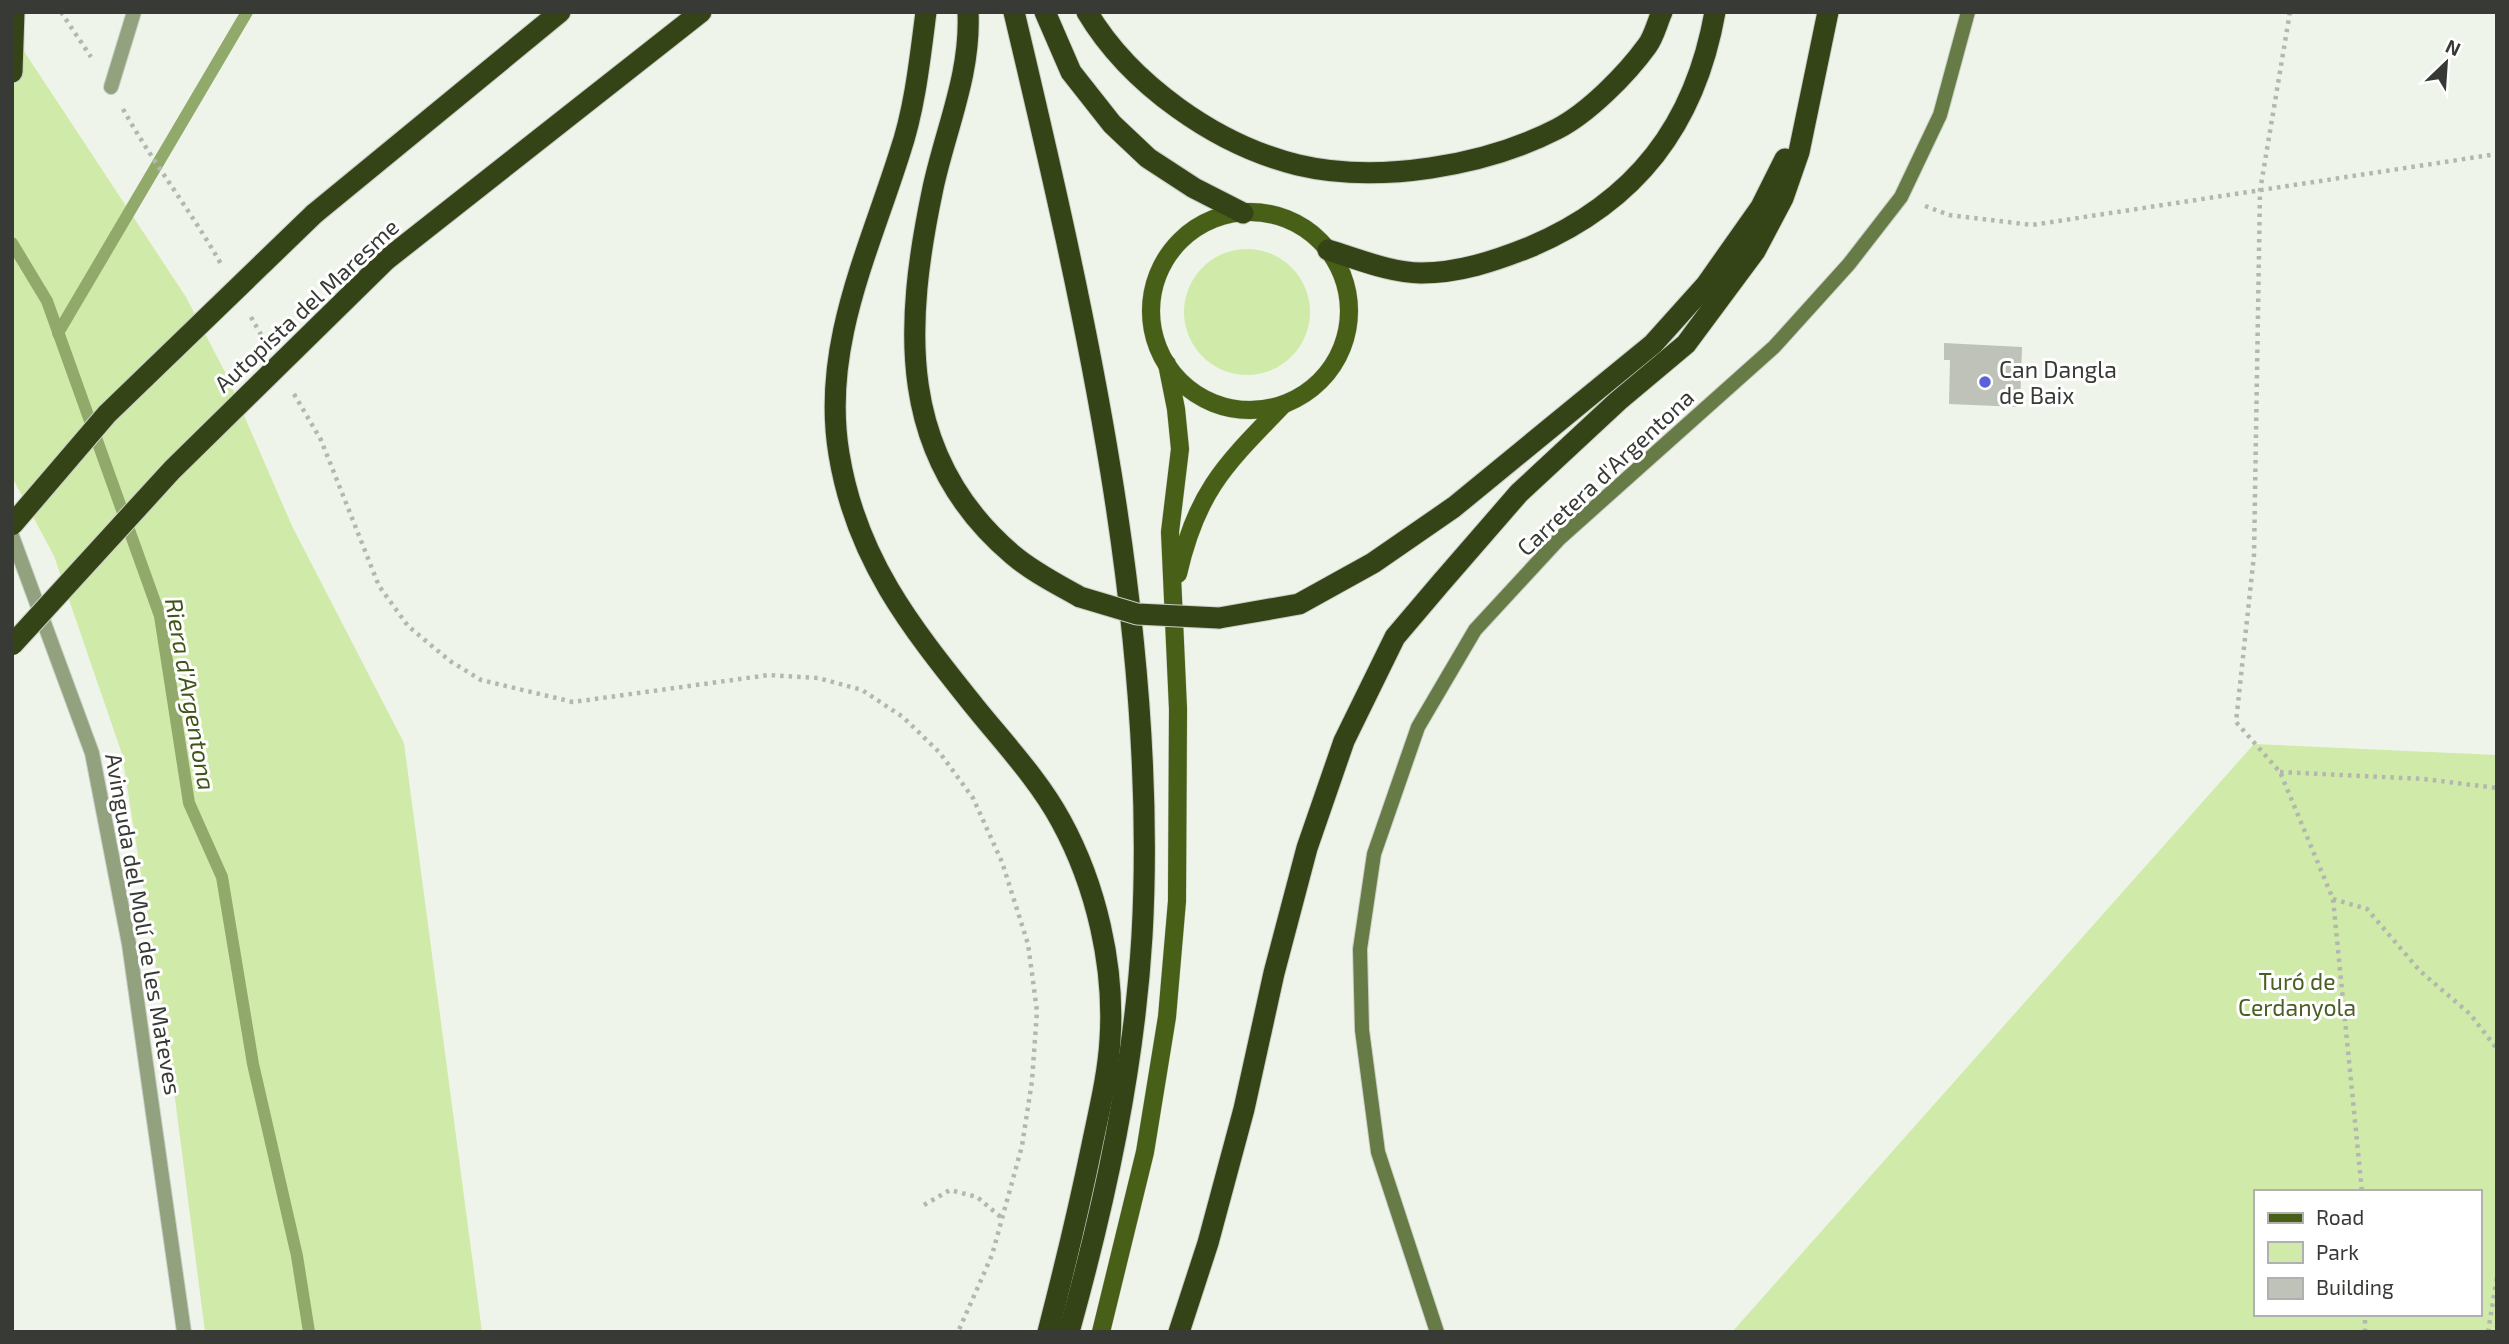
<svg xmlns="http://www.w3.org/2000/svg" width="2509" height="1344" font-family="'Exo 2',sans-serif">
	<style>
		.green { fill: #d0eba9; fill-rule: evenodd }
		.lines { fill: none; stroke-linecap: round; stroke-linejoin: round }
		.stream { stroke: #91a96b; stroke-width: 12 }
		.building { fill: #bec2b8 }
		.lane-casing { stroke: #cacfc6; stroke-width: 16 }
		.street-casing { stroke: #cacfc6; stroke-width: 16 }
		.secondary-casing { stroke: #cacfc6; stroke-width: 16 }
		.primary-casing { stroke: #cacfc6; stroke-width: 19 }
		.highway-casing { stroke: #cacfc6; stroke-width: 23 }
		.path { stroke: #b3b7af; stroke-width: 4.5; stroke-dasharray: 3.5 5; stroke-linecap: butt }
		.lane { stroke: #93a27e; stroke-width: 14 }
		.street { stroke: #93a27e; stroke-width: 14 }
		.secondary { stroke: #667b45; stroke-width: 14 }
		.primary { stroke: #475f16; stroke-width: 18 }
		.highway { stroke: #344417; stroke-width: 21 }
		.highway-bridge-casing { stroke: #cacfc6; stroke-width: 23; stroke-linecap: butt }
		.highway-bridge { stroke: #344417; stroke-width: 21 }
		.poi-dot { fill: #5b62d9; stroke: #fff; stroke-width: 2.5 }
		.labels { text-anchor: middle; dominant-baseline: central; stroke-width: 6; stroke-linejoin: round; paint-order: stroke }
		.street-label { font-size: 23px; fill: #383a36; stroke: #fff }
		.poi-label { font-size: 23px; fill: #383a36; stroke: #fff; text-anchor: start }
		.park-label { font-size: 23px; fill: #4a5f23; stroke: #fff }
		.water-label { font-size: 24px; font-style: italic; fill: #3f5416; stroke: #fff }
	</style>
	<rect width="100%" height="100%" fill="#eff4ea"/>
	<!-- green -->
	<g class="green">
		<polygon points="12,33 186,297 227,376 292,526 404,743 482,1332 205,1332 169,1052 122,754 54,556 12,477"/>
		<circle cx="1247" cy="312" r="63"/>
		<path d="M2254,744L2497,755V1332H1732ZM2255,1192H2479V1314H2255Z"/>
	</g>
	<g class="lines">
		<!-- stream -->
		<g class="stream">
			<polyline points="12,243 47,301 160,616 189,803 222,877 253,1064 297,1256 309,1332"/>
			<polyline points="58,333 247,12"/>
		</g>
	</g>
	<!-- building -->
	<polygon class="building" points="1944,343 2022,347 2020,407 1949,404 1950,360 1944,360"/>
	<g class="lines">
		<!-- lane casing -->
		<g class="lane-casing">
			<polyline id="lane" points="111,87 134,12"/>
		</g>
		<!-- street casing -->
		<g class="street-casing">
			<polyline id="street" points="12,536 92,753 129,944 184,1332"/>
		</g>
		<!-- secondary casing -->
		<g class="secondary-casing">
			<polyline id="secondary" points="1437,1332 1378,1152 1362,1030 1360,949 1374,854 1418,727 1475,630 1559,539 1774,347 1849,264 1901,197 1940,115 1968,12"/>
		</g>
		<!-- primary casing -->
		<g class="primary-casing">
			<g id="primary">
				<circle cx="1250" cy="311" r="99"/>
				<path d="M1178,574C1197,490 1226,464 1283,405"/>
				<polyline points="1101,1332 1145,1152 1167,1017 1177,901 1178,709 1170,532 1180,449 1176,409 1167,364"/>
			</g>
		</g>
		<!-- highway casing -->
		<g class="highway-casing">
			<g id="highway">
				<path d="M926,12C920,58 915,108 900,152C869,251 821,347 839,454C856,559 911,627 975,707C1004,743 1039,780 1061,821C1096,885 1115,966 1110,1040C1108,1075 1099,1111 1092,1145C1079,1208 1064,1270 1048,1332"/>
				<path d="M968,12C971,74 946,128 933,188C904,325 896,456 1013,555C1033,572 1057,584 1080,597"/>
				<path d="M1014,12C1084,307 1159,632 1142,936C1134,1070 1105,1202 1069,1332"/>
				<polyline points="1045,12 1071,72 1112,124 1148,158 1194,188 1243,213"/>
				<path d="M1087,12C1130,84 1216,145 1298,165C1378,184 1485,166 1557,129C1588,113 1626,75 1647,46C1654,37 1657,23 1662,12"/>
				<polyline points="12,72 14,12"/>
				<polyline points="314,214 560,12"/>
				<path d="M1328,250C1358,259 1391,273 1421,273C1459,273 1495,261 1530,247C1636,202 1695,125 1715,12"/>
				<polyline points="386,260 701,12"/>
				<polyline points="1219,618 1299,604 1373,563 1454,507 1653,344 1706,285 1761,207 1785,159"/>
				<polyline points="1179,1332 1208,1243 1244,1109 1274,973 1307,848 1344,741 1395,637 1440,584 1519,493 1618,401 1686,344 1755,251 1783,198 1799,152 1828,12"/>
			</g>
		</g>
		<!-- path -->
		<g class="path">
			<polyline points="61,12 91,57"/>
			<polyline points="2290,12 2260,191 2254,555 2236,722 2280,772 2333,899 2362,1192"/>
			<path d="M123,109C153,163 191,211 221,264"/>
			<polyline points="1925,206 1949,215 2032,225 2497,154"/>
			<polyline points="251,317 264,340"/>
			<polyline points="294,394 321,440 379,586 408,626 450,661 481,680 573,702 769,675 818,678 862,690 903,717 940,753 973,798 1002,862 1028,944 1037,1011 1032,1081 1022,1146 992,1255 958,1332"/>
			<polyline points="2280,772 2424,779 2497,788"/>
			<polyline points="2333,899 2367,909 2420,971 2470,1014 2497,1049"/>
			<polyline points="924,1205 950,1190 977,1197 1002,1218"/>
			<polyline points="2365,1332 2365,1314"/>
			<polyline points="2488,1332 2497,1277"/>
		</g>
		<!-- lane -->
		<use href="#lane" class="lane"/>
		<!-- street -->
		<use href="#street" class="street"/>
		<!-- secondary -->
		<use href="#secondary" class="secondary"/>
		<!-- primary -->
		<use href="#primary" class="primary"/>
		<!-- highway -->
		<use href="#highway" class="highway"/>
		<!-- highway-bridge casing -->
		<g class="highway-bridge-casing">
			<g id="highway-bridge">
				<polyline points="12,525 107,414 314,214"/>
				<polyline points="1080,597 1137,614 1219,618"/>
				<polyline points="12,645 172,470 386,260"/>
			</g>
		</g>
		<!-- highway-bridge -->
		<use href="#highway-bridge" class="highway-bridge"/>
	</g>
	<!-- markers -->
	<circle class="poi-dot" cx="1985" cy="382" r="7"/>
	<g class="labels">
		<!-- street labels -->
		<g class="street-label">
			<text transform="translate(306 305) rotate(-43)">Autopista del Maresme</text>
			<text transform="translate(1605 472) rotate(-43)">Carretera d'Argentona</text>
			<text transform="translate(144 924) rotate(80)">Avinguda del Molí de les Mateves</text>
		</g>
		<!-- poi labels -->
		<g class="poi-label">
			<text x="1999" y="369">Can Dangla<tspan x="1999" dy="26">de Baix</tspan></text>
		</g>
		<!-- park labels -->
		<g class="park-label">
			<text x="2297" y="981">Turó de<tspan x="2297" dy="26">Cerdanyola</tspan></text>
		</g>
		<!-- water labels -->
		<g class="water-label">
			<text transform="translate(191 694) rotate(80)">Riera d'Argentona</text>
		</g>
	</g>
	<!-- border -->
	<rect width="2509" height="1344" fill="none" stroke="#383a36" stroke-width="28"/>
	<!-- legend -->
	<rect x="2254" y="1190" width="228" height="126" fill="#ffffff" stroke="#afb0af" stroke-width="2"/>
	<rect x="2268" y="1213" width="35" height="10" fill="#475f16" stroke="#afb0af" stroke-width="2"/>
	<text x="2316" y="1225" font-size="21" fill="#383a36">Road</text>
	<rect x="2268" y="1242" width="35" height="21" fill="#d0eba9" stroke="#afb0af" stroke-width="2"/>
	<text x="2316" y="1260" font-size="21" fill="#383a36">Park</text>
	<rect x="2268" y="1278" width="35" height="21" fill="#bec2b8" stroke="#afb0af" stroke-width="2"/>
	<text x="2316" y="1295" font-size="21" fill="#383a36">Building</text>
	<!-- north arrow -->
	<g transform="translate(2446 63) rotate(25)" stroke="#ffffff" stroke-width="5" paint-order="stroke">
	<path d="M0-5L12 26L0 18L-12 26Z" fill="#383a36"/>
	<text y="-10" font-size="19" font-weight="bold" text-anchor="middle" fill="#383a36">N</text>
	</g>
</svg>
